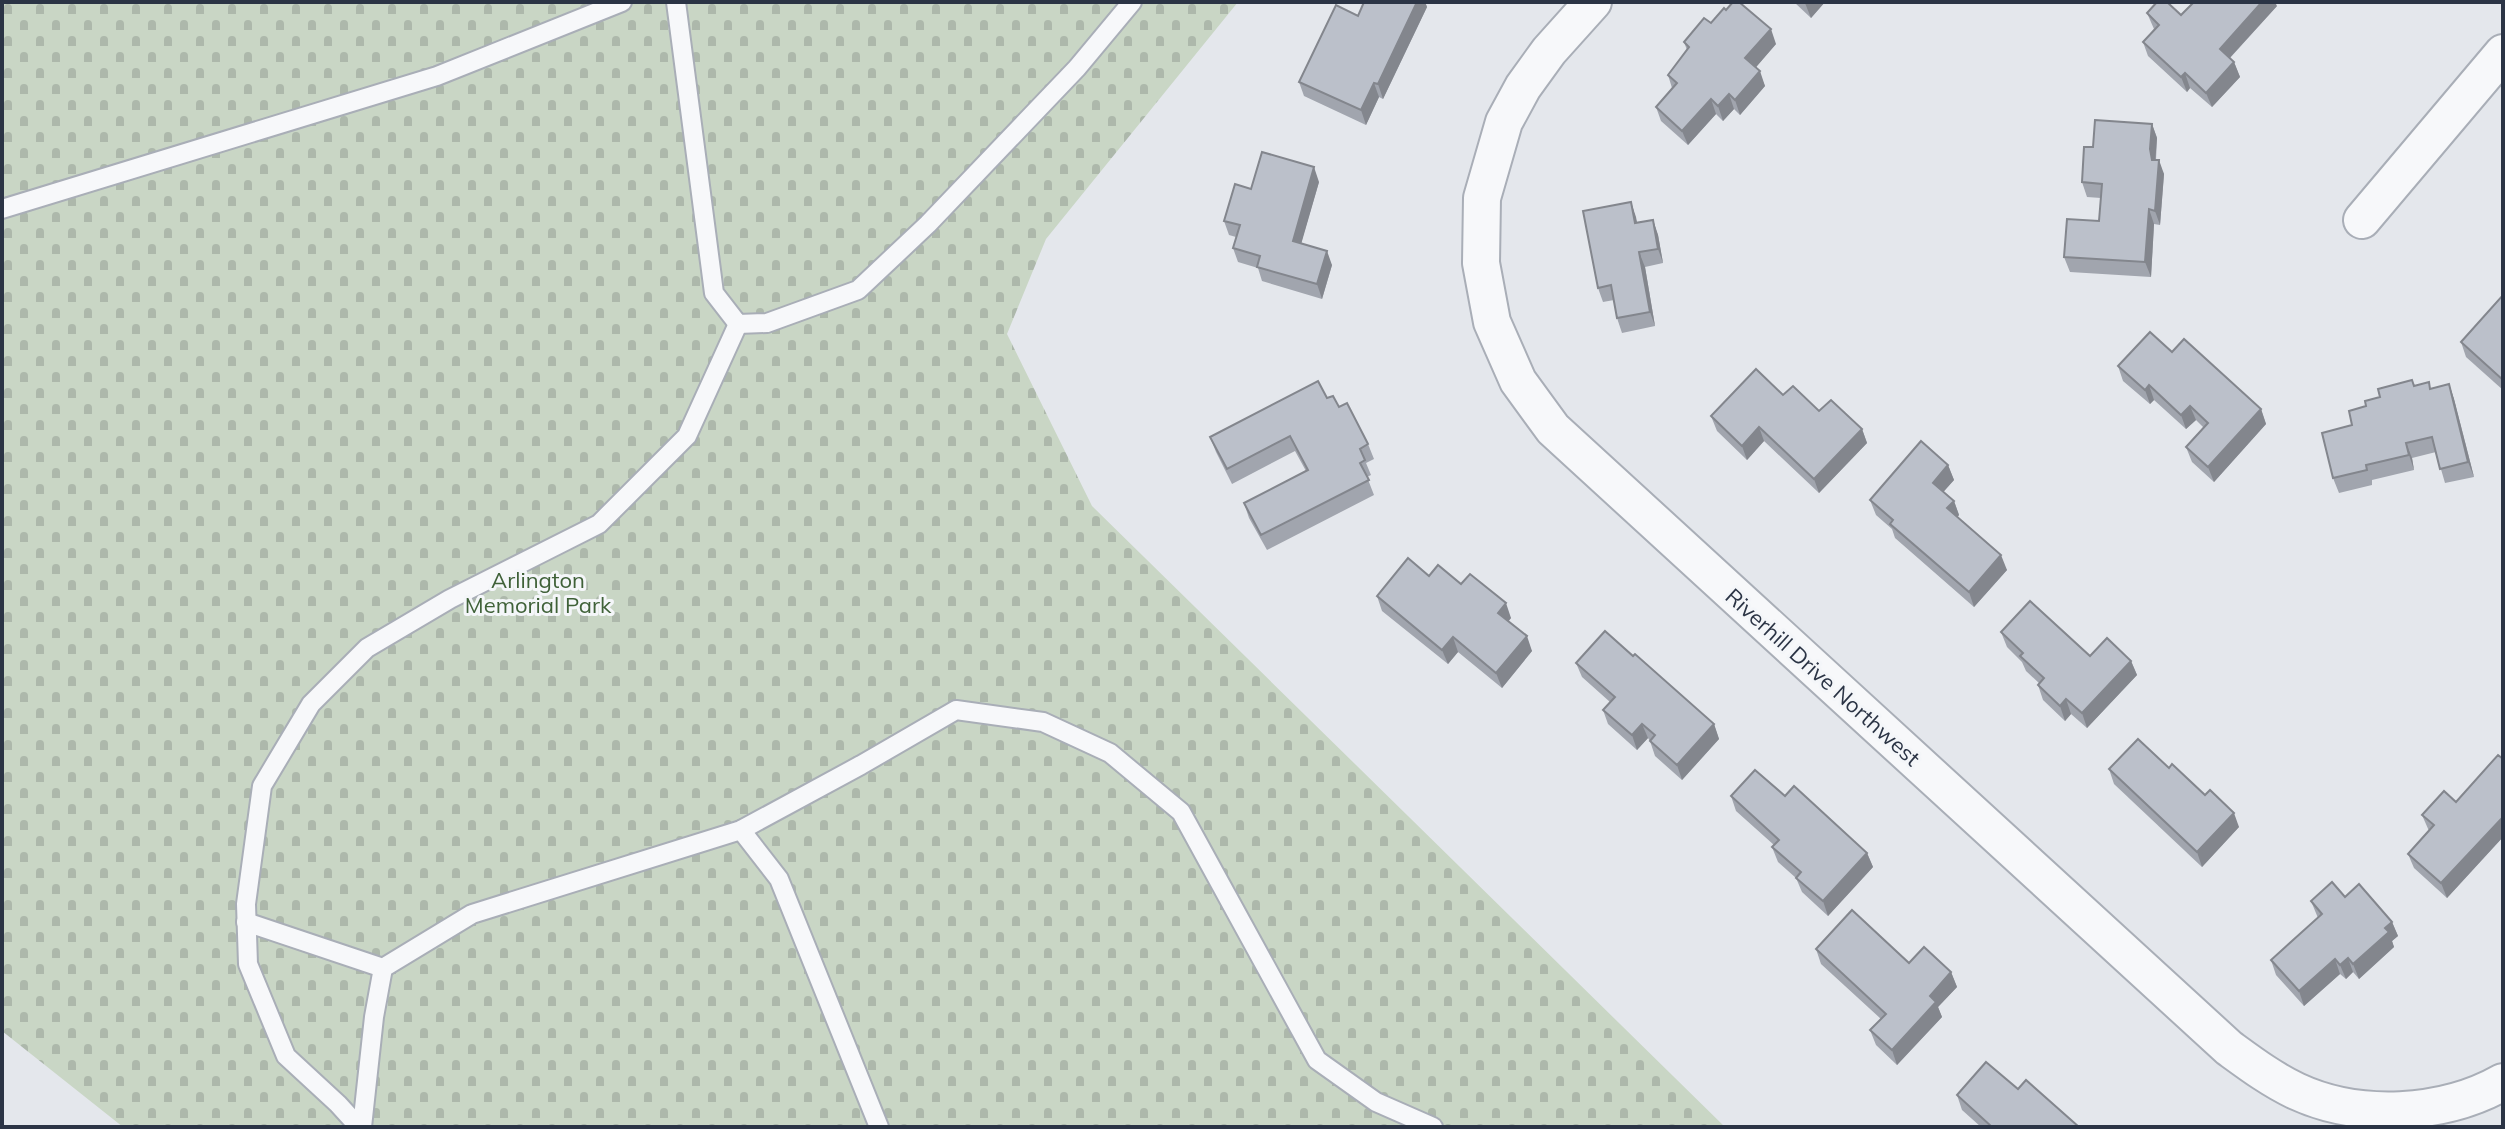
<svg xmlns="http://www.w3.org/2000/svg" width="2505" height="1129" font-family="Mulish,sans-serif">
	<style>
		.cemetery { fill: url(#cemetery-stones) }
		.lines { fill: none; stroke-linecap: round; stroke-linejoin: round }
		.service-casing { stroke: #a9aeb7; stroke-width: 22 }
		.minor-casing { stroke: #a9aeb7; stroke-width: 40 }
		.service { stroke: #f7f8fa; stroke-width: 18 }
		.minor { stroke: #f7f8fa; stroke-width: 36 }
		.wall { fill: #a1a5ae }
		.shaded-wall { fill: #83868d }
		.building { fill: #bbc0ca; stroke: #83868d; stroke-width: 2 }
		.labels { text-anchor: middle; dominant-baseline: central; stroke-width: 6; stroke-linejoin: round; paint-order: stroke }
		.park-label { font-size: 22px; fill: #3f6138; stroke: #f4f6f9 }
		.street-label { font-size: 22px; fill: #2b3445; stroke: #f4f6f9 }
	</style>
	<defs>
		<pattern id="cemetery-stones" width="16" height="16" patternUnits="userSpaceOnUse" patternTransform="scale(2)"><rect width="16" height="16" fill="#c9d6c5"/><path d="M2 7V4a2 2 0 0 1 4 0v3zM10 15v-3a2 2 0 0 1 4 0v3z" fill="#adb8ab"/></pattern>
	</defs>
	<rect width="100%" height="100%" fill="#e4e7ec"/>
	<!-- cemetery -->
	<polygon class="cemetery" points="2,2 1238,2 1046,239 1007,334 1092,506 1725,1127 123,1127 2,1031"/>
	<g class="lines">
		<!-- service casing -->
		<g class="service-casing">
			<g id="service">
				<polyline points="676,2 714,293 738,324 767,323 858,290 928,224 1077,68 1132,2"/>
				<polyline points="2,209 437,76 622,2"/>
				<polyline points="741,830 779,879 879,1127"/>
				<polyline points="246,922 383,968"/>
				<polyline points="359,1127 338,1104 286,1056 248,964 246,904 262,786 311,704 367,648 450,599 599,524 687,436 738,324"/>
				<polyline points="362,1127 374,1017 383,968 472,914 741,830 861,765 956,710 1043,722 1110,753 1181,812 1317,1060 1376,1102 1433,1127"/>
			</g>
		</g>
		<!-- minor casing -->
		<g class="minor-casing">
			<g id="minor">
				<path d="M1593,2L1549,51L1523,87L1504,122L1482,198L1481,263L1492,322L1518,381L1553,429L2229,1048C2251,1064 2271,1079 2296,1091C2358,1120 2443,1116 2503,1082"/>
				<polyline points="2362,220 2503,53"/>
			</g>
		</g>
		<!-- service -->
		<use href="#service" class="service"/>
		<!-- minor -->
		<use href="#minor" class="minor"/>
	</g>
	<!-- wall -->
	<g class="wall">
		<polygon points="1364,2 1425,2 1427,7 1383,99 1379,97 1366,125 1304,96 1299,82 1358,16"/>
		<polygon points="1794,2 1825,2 1811,18"/>
		<polygon points="2277,6 2230,58 2234,62 2240,77 2212,107 2190,88 2187,92 2148,56 2143,42 2154,29 2147,13 2181,15"/>
		<polygon points="1684,42 1776,44 1756,67 1765,86 1740,115 1734,109 1723,121 1716,114 1688,145 1661,121 1656,107 1672,88 1668,75 1687,50"/>
		<polygon points="2152,124 2157,138 2156,160 2164,174 2160,225 2154,224 2151,277 2070,272 2064,257 2099,221 2101,198 2087,197 2082,182 2093,147"/>
		<polygon points="1319,182 1301,243 1332,265 1322,299 1262,281 1258,268 1238,262 1233,248 1236,237 1229,235 1224,221 1251,189"/>
		<polygon points="1631,202 1637,223 1653,220 1658,235 1663,263 1645,267 1655,326 1622,333 1617,318 1614,300 1603,302 1598,288"/>
		<polygon points="2503,295 2503,390 2466,357 2461,342"/>
		<polygon points="2172,352 2261,409 2266,424 2214,482 2192,462 2186,447 2204,428 2196,420 2186,429 2154,400 2150,404 2123,381 2118,366"/>
		<polygon points="2449,384 2454,399 2474,477 2445,483 2436,452 2412,458 2414,470 2372,480 2372,485 2339,493 2333,478 2352,425 2366,406 2380,397 2414,386 2431,389"/>
		<polygon points="1783,395 1862,429 1867,443 1819,493 1764,441 1747,460 1717,431 1711,416"/>
		<polygon points="1327,398 1339,407 1368,444 1374,459 1366,463 1371,475 1367,477 1374,495 1267,550 1249,518 1244,503 1306,471 1295,451 1232,484 1216,452 1210,437"/>
		<polygon points="1948,465 1954,480 1943,492 1954,501 1959,515 1957,517 2007,570 1974,607 1895,538 1892,529 1876,515 1870,500"/>
		<polygon points="1429,576 1461,584 1511,618 1508,621 1532,651 1502,688 1458,652 1448,664 1382,611 1377,596"/>
		<polygon points="2001,632 2090,656 2131,661 2137,675 2087,728 2071,714 2065,721 2043,700 2038,685 2040,684 2026,671 2022,662 2007,647"/>
		<polygon points="1633,656 1714,724 1719,739 1682,780 1655,756 1650,741 1648,738 1637,750 1608,724 1603,710 1610,702 1582,677 1576,663"/>
		<polygon points="2503,759 2503,837 2447,898 2414,868 2408,854 2429,831 2422,815 2456,802"/>
		<polygon points="2169,768 2205,795 2239,827 2202,867 2114,784 2109,769"/>
		<polygon points="1731,796 1785,796 1867,853 1873,867 1828,916 1802,892 1796,878 1778,862 1772,847 1774,845 1736,811"/>
		<polygon points="2311,901 2392,922 2398,936 2392,941 2394,947 2359,979 2353,972 2346,979 2340,974 2304,1006 2276,975 2271,960 2318,918"/>
		<polygon points="1816,949 1909,963 1951,972 1957,987 1938,1007 1942,1017 1897,1065 1876,1045 1870,1030 1881,1019 1821,964"/>
		<polygon points="2018,1089 2079,1127 1981,1127 1962,1110 1957,1095"/>
	</g>
	<!-- shaded-wall -->
	<g class="shaded-wall">
		<polygon points="1417,2 1425,2 1427,7 1383,99 1378,84"/>
		<polygon points="1806,2 1825,2 1811,18 1805,3"/>
		<polygon points="2262,2 2275,2 2277,6 2225,63 2220,49"/>
		<polygon points="1771,29 1776,44 1751,73 1745,58"/>
		<polygon points="2234,62 2240,77 2212,107 2206,93"/>
		<polygon points="1760,71 1765,86 1740,115 1735,100"/>
		<polygon points="2185,73 2190,88 2187,92 2181,77"/>
		<polygon points="1374,83 1379,97 1366,125 1361,110"/>
		<polygon points="1729,94 1734,109 1723,121 1718,106"/>
		<polygon points="1711,99 1716,114 1688,145 1682,131"/>
		<polygon points="2152,124 2157,138 2155,164 2152,160 2150,149"/>
		<polygon points="2159,160 2164,174 2160,225 2155,211"/>
		<polygon points="1314,167 1319,182 1298,255 1293,241"/>
		<polygon points="1631,202 1636,217 1640,238 1635,223"/>
		<polygon points="2149,209 2154,224 2151,277 2145,262"/>
		<polygon points="1653,220 1658,235 1663,263 1658,249"/>
		<polygon points="1327,251 1332,265 1322,299 1317,284"/>
		<polygon points="1639,252 1645,267 1655,326 1650,312"/>
		<polygon points="2449,384 2454,399 2474,477 2468,462"/>
		<polygon points="2149,385 2154,400 2150,404 2145,390"/>
		<polygon points="2190,406 2196,420 2186,429 2181,415"/>
		<polygon points="2261,409 2266,424 2214,482 2208,467"/>
		<polygon points="1759,427 1764,441 1747,460 1742,446"/>
		<polygon points="1862,429 1867,443 1819,493 1814,479"/>
		<polygon points="2406,443 2412,458 2414,470 2409,455"/>
		<polygon points="1948,465 1954,480 1938,498 1933,483"/>
		<polygon points="1954,501 1959,515 1953,523 1947,508"/>
		<polygon points="2001,555 2007,570 1974,607 1969,592"/>
		<polygon points="1506,603 1511,618 1504,627 1498,613"/>
		<polygon points="1527,636 1532,651 1502,688 1496,673"/>
		<polygon points="1453,637 1458,652 1448,664 1442,650"/>
		<polygon points="2131,661 2137,675 2087,728 2082,713"/>
		<polygon points="2066,699 2071,714 2065,721 2060,706"/>
		<polygon points="1642,724 1648,738 1637,750 1632,735"/>
		<polygon points="1714,724 1719,739 1682,780 1677,765"/>
		<polygon points="2234,813 2239,827 2202,867 2197,852"/>
		<polygon points="2503,817 2503,837 2447,898 2441,883"/>
		<polygon points="1867,853 1873,867 1828,916 1823,901"/>
		<polygon points="2392,922 2398,936 2392,941 2394,947 2359,979 2353,964"/>
		<polygon points="2348,958 2353,972 2346,979 2340,965"/>
		<polygon points="2335,959 2340,974 2304,1006 2299,991"/>
		<polygon points="1951,972 1957,987 1938,1007 1942,1017 1897,1065 1892,1050 1930,996"/>
	</g>
	<!-- building -->
	<g class="building">
		<polygon points="1364,2 1417,2 1378,84 1374,83 1361,110 1299,82 1336,5 1358,16"/>
		<polygon points="1733,2 1739,2 1771,29 1745,58 1760,71 1735,100 1729,94 1718,106 1711,99 1682,131 1656,107 1677,83 1668,75 1689,47 1684,42 1704,18 1711,23 1724,8 1726,10"/>
		<polygon points="2157,2 2167,2 2181,15 2194,2 2262,2 2220,49 2234,62 2206,93 2185,73 2181,77 2143,42 2159,25 2147,13"/>
		<polygon points="2095,120 2152,124 2150,149 2152,160 2159,160 2155,211 2149,209 2145,262 2064,257 2067,219 2099,221 2102,184 2082,182 2084,147 2093,147"/>
		<polygon points="1262,152 1314,167 1293,241 1327,251 1317,284 1257,267 1260,256 1233,248 1240,225 1224,221 1235,184 1251,189"/>
		<polygon points="1631,202 1635,223 1653,220 1658,249 1639,252 1650,312 1617,318 1611,285 1598,288 1583,211"/>
		<polygon points="2503,295 2503,380 2461,342"/>
		<polygon points="2150,332 2172,352 2184,339 2261,409 2208,467 2186,447 2208,423 2190,406 2181,415 2149,385 2145,390 2118,366"/>
		<polygon points="1756,369 1783,395 1793,386 1819,411 1831,400 1862,429 1814,479 1759,427 1742,446 1711,416"/>
		<polygon points="2412,380 2414,386 2429,382 2430,389 2449,384 2468,462 2440,469 2432,437 2406,443 2409,455 2366,465 2367,470 2333,478 2322,433 2352,425 2349,411 2366,406 2365,401 2380,397 2378,389"/>
		<polygon points="1318,381 1327,398 1333,396 1339,407 1347,403 1368,444 1360,449 1365,460 1360,463 1369,480 1261,535 1244,503 1308,470 1290,436 1227,469 1210,437"/>
		<polygon points="1921,441 1948,465 1933,483 1954,501 1947,508 2001,555 1969,592 1890,524 1893,520 1870,500"/>
		<polygon points="1408,558 1429,576 1438,565 1461,584 1470,574 1506,603 1498,613 1527,636 1496,673 1453,637 1442,650 1377,596"/>
		<polygon points="2030,601 2090,656 2107,638 2131,661 2082,713 2066,699 2060,706 2038,685 2044,678 2020,656 2023,653 2001,632"/>
		<polygon points="1605,631 1633,656 1635,654 1714,724 1677,765 1650,741 1655,735 1642,724 1632,735 1603,710 1615,697 1576,663"/>
		<polygon points="2138,739 2169,768 2172,764 2205,795 2210,790 2234,813 2197,852 2109,769"/>
		<polygon points="2498,755 2503,759 2503,817 2441,883 2408,854 2434,825 2422,815 2444,791 2456,802"/>
		<polygon points="1755,770 1785,796 1794,786 1867,853 1823,901 1796,878 1801,872 1772,847 1779,840 1731,796"/>
		<polygon points="2332,882 2345,897 2359,884 2392,922 2385,928 2389,932 2353,964 2348,958 2340,965 2335,959 2299,991 2271,960 2322,914 2311,901"/>
		<polygon points="1852,910 1909,963 1924,947 1951,972 1930,996 1936,1002 1892,1050 1870,1030 1886,1014 1816,949"/>
		<polygon points="1986,1062 2018,1089 2026,1080 2079,1127 1992,1127 1957,1095"/>
	</g>
	<g class="labels">
		<!-- park labels -->
		<g class="park-label">
			<text x="538" y="580">Arlington<tspan x="538" dy="25">Memorial Park</tspan></text>
		</g>
		<!-- street labels -->
		<g class="street-label">
			<text transform="translate(1823 677) rotate(42)">Riverhill Drive Northwest</text>
		</g>
	</g>
	<!-- border -->
	<rect width="2505" height="1129" fill="none" stroke="#2b3445" stroke-width="8"/>
</svg>
